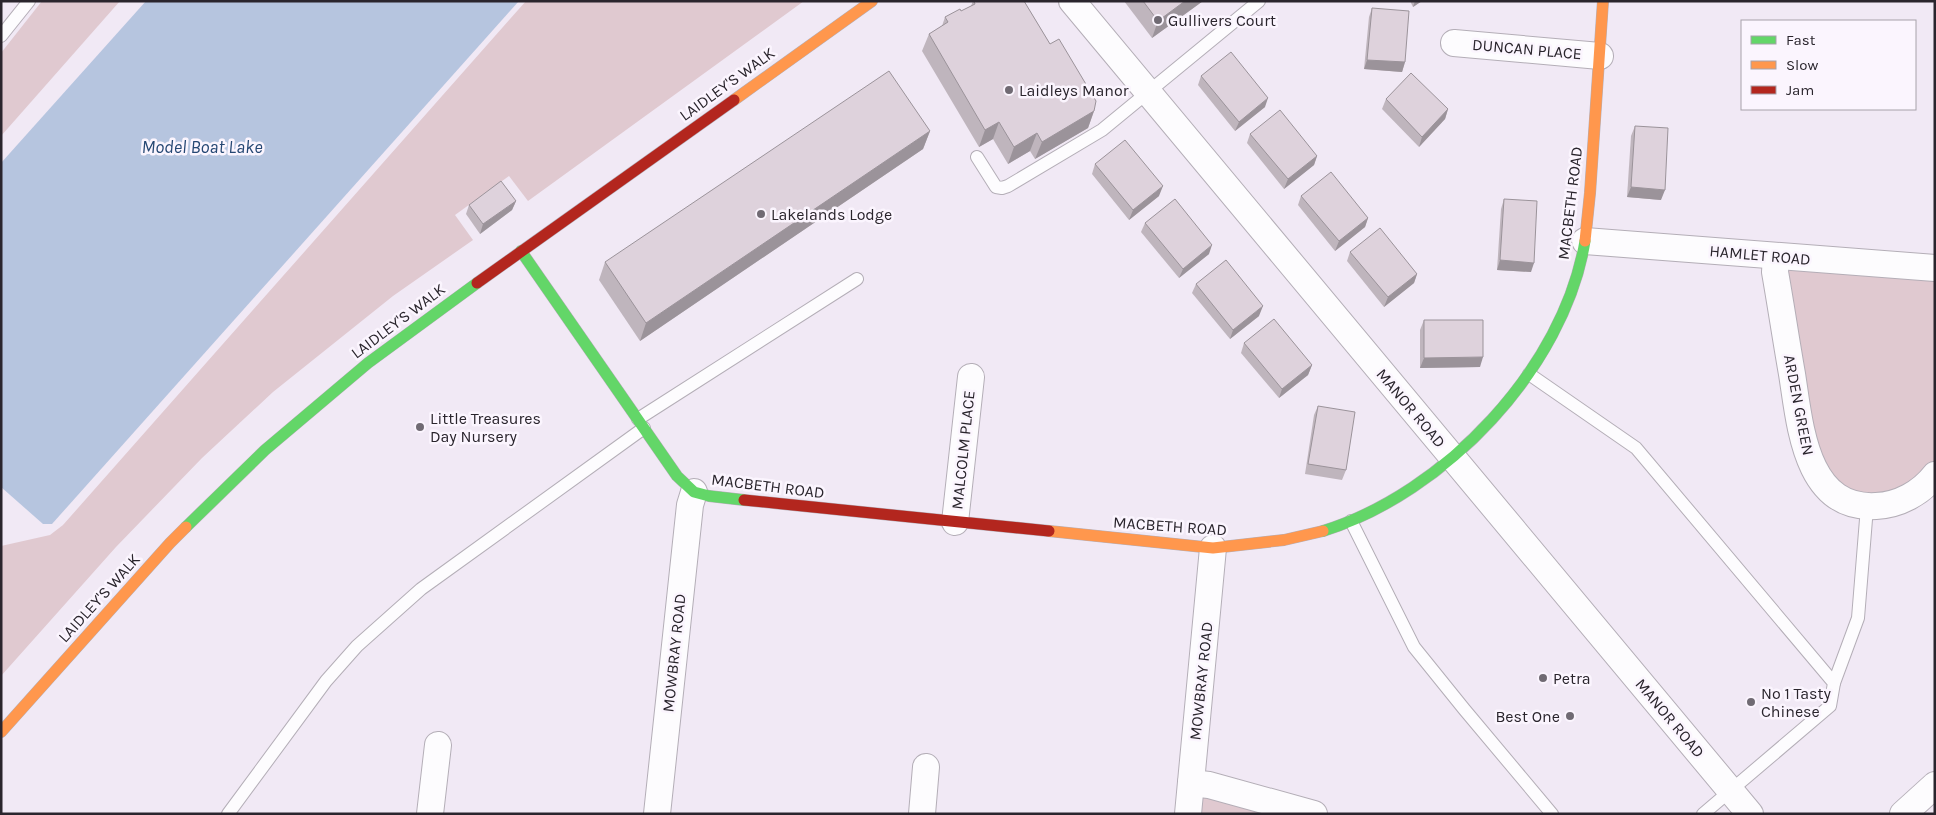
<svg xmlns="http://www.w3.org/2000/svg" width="1936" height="815" font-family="Karla,sans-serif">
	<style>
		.green { fill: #e0c9d0 }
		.water { fill: #b6c5df }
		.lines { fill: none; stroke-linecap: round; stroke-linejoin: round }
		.lane-casing { stroke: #b4aeb7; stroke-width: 14 }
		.street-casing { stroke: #b4aeb7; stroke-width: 28 }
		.fast-casing { stroke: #b4aeb7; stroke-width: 12 }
		.slow-casing { stroke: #b4aeb7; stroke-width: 12 }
		.jam-casing { stroke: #b4aeb7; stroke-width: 12 }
		.lane { stroke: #fdfcfe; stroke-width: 12 }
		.street { stroke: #fdfcfe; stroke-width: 26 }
		.fast { stroke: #63d668; stroke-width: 11 }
		.slow { stroke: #ff974d; stroke-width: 11 }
		.jam { stroke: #b3261e; stroke-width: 11 }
		.wall { fill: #bfb5bd }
		.shaded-wall { fill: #9b939a }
		.building { fill: #ded2dc; stroke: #9b939a }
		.poi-dot { fill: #706a73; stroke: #fbf5fe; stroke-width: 2 }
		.labels { text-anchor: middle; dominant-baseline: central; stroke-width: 5; stroke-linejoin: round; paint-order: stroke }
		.poi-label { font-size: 16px; fill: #2a252d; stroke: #fbf5fe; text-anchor: start }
		.street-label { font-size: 16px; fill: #2a252d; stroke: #fbf5fe }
		.water-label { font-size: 18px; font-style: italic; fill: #254773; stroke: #fbf5fe }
	</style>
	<rect width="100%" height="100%" fill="#f1e9f5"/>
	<!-- green -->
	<g class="green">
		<polygon points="42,1 120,1 1,136 1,53"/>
		<polygon points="526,1 804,1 528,201 509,176 455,215 473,240 393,296 273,392 202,458 116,547 1,676 1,546 50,535 63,525"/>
		<polygon points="1776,256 1935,268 1935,475 1899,502 1824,483"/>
		<polygon points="1191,783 1314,814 1188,814"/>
	</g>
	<!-- water -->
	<polygon class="water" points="146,1 519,1 52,524 43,524 1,487 1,163"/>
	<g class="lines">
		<!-- lane casing -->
		<g class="lane-casing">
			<g id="lane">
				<polyline points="1,36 29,1"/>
				<polyline points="977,157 996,187 1002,188 1008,186 1102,130 1259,1"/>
				<polyline points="1529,374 1636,448 1834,683 1830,706 1703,814"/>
				<polyline points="638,419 857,279"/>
				<polyline points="1351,521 1414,647 1464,709 1552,814"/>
				<polyline points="1834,683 1858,618 1867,507"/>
				<polyline points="228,814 326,681 357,646 421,589 644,428"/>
			</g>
		</g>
		<!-- street casing -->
		<g class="street-casing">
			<g id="street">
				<polyline points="1072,1 1750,814"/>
				<polyline points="1454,43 1600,56"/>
				<polyline points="1585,241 1935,268"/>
				<path d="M1776,256L1775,272C1781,306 1786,340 1792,374C1800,424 1805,510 1876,506C1899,505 1921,493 1935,475"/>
				<polyline points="955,522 971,377"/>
				<polyline points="1191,783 1209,785 1314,814"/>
				<polyline points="430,814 438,745"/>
				<polyline points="657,814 690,505 694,492"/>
				<polyline points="922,814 926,767"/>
				<polyline points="1188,814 1213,548"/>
				<polyline points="1903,814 1935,785"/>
			</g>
		</g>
		<!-- fast casing -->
		<g class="fast-casing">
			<g id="fast">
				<polyline points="521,251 677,476 694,492 709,496 744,500"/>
				<polyline points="186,527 265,450 368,363 477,283"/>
				<path d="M1323,531C1445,493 1564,368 1585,241"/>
			</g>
		</g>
		<!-- slow casing -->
		<g class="slow-casing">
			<g id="slow">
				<polyline points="734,100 872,1"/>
				<polyline points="1585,241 1590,193 1603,1"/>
				<polyline points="1049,531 1213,548 1284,540 1323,531"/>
				<polyline points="1,732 170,543 186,527"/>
			</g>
		</g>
		<!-- jam casing -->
		<g class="jam-casing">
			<g id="jam">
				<polyline points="477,283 734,100"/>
				<polyline points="744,500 1049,531"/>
			</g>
		</g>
		<!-- lane -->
		<use href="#lane" class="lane"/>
		<!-- street -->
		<use href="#street" class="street"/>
		<!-- fast -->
		<use href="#fast" class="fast"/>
		<!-- slow -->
		<use href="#slow" class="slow"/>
		<!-- jam -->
		<use href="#jam" class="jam"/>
	</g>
	<!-- wall -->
	<g class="wall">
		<polygon points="973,1 1024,1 1050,44 1094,111 1088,128 1035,159 1030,151 1008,164 993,139 979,147 922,51 929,34 942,26 945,17 961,11 971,6"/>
		<polygon points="1124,1 1203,1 1152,38"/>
		<polygon points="1410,1 1422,1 1413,7"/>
		<polygon points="1372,8 1405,62 1402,72 1364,69 1369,17"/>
		<polygon points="1201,76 1265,107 1235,131 1198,85"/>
		<polygon points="1386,99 1448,109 1445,119 1419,147 1382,109"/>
		<polygon points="1635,126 1661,200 1627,197 1631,136"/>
		<polygon points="930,131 923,149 640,341 599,280 605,262"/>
		<polygon points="1250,134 1317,156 1314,165 1284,189 1247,143"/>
		<polygon points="1095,164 1159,196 1129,220 1092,174"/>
		<polygon points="1301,196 1368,218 1365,227 1335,251 1298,205"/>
		<polygon points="1504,199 1531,272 1497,270 1501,209"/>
		<polygon points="516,201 512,210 480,234 466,214 469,205"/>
		<polygon points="1145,223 1209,254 1179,278 1141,232"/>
		<polygon points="1350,252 1417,274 1414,283 1384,307 1347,261"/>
		<polygon points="1196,284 1259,316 1230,339 1192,293"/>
		<polygon points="1424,320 1480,367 1420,368 1420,330"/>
		<polygon points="1244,343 1312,365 1308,375 1279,398 1241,353"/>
		<polygon points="1318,406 1346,470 1342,480 1305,474 1314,415"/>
	</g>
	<!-- shaded-wall -->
	<g class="shaded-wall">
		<polygon points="1185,1 1203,1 1152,38 1158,21"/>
		<polygon points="1415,1 1422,1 1413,7"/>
		<polygon points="1367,60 1405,62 1402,72 1364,69"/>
		<polygon points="1268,98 1265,107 1235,131 1239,122"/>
		<polygon points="1448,109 1445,119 1419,147 1422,137"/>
		<polygon points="1094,111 1088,128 1035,159 1042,142"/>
		<polygon points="999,122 993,139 979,147 985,130"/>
		<polygon points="930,131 923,149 640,341 646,323"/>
		<polygon points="1037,133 1030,151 1008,164 1014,147"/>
		<polygon points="1317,156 1314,165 1284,189 1288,179"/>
		<polygon points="1163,186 1159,196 1129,220 1133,210"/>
		<polygon points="1631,187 1665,190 1661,200 1627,197"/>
		<polygon points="516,201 512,210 480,234 483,224"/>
		<polygon points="1368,218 1365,227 1335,251 1339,241"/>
		<polygon points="1212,245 1209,254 1179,278 1183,269"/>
		<polygon points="1500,260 1534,263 1531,272 1497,270"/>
		<polygon points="1417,274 1414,283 1384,307 1388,297"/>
		<polygon points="1263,306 1259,316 1230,339 1233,330"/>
		<polygon points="1483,357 1480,367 1420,368 1424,358"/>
		<polygon points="1312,365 1308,375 1279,398 1282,389"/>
	</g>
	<!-- building -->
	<g class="building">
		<polygon points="974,1 1024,1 1050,44 1059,39 1096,101 1094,111 1042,142 1037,133 1014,147 999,122 985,130 929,34 948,22 945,17 960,9 961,11 975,4"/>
		<polygon points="1143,1 1185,1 1158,21"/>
		<polygon points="1372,8 1409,11 1405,62 1367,60"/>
		<polygon points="1231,52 1268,98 1239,122 1201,76"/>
		<polygon points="889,71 930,131 646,323 605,262"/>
		<polygon points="1411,73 1448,109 1422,137 1386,99"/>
		<polygon points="1280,110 1317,156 1288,179 1250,134"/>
		<polygon points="1635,126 1668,128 1665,190 1631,187"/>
		<polygon points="1125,140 1163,186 1133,210 1095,164"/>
		<polygon points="1331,172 1368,218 1339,241 1301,196"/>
		<polygon points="501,181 516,201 483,224 469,205"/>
		<polygon points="1175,199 1212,245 1183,269 1145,223"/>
		<polygon points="1504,199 1537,201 1534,263 1500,260"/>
		<polygon points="1380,228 1417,274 1388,297 1350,252"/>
		<polygon points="1226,260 1263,306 1233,330 1196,284"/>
		<polygon points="1274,319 1312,365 1282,389 1244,343"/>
		<polygon points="1424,320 1483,320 1483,357 1424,358"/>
		<polygon points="1318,406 1355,412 1346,470 1308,464"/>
	</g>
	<!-- markers -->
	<g class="poi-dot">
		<circle cx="1158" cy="20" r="5"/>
		<circle cx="1009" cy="90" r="5"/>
		<circle cx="761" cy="214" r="5"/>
		<circle cx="420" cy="427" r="5"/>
		<circle cx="1543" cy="678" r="5"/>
		<circle cx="1751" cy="702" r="5"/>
		<circle cx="1570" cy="716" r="5"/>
	</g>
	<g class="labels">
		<!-- poi labels -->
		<g class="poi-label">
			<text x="1168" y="20">Gullivers Court</text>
			<text x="1019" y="90">Laidleys Manor</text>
			<text x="771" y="214">Lakelands Lodge</text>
			<text x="430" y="418">Little Treasures<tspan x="430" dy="18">Day Nursery</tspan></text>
			<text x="1553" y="678">Petra</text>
			<text x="1761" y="693">No 1 Tasty<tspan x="1761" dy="18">Chinese</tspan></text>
			<text x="1560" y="716" text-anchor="end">Best One</text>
		</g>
		<!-- street labels -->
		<g class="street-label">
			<text transform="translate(1527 49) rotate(5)">DUNCAN PLACE</text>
			<text transform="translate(727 84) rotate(-36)">LAIDLEY'S WALK</text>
			<text transform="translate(1570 203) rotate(-83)">MACBETH ROAD</text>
			<text transform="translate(1760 255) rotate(5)">HAMLET ROAD</text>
			<text transform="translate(398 321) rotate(-37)">LAIDLEY'S WALK</text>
			<text transform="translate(1799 405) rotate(79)">ARDEN GREEN</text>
			<text transform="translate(1411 408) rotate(50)">MANOR ROAD</text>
			<text transform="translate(963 450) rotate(-84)">MALCOLM PLACE</text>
			<text transform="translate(768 486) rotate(7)">MACBETH ROAD</text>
			<text transform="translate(1170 526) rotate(4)">MACBETH ROAD</text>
			<text transform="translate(99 598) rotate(-48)">LAIDLEY'S WALK</text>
			<text transform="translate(674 653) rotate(-84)">MOWBRAY ROAD</text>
			<text transform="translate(1201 681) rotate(-84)">MOWBRAY ROAD</text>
			<text transform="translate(1670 718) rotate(50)">MANOR ROAD</text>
		</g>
		<!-- water labels -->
		<g class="water-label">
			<text x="202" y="147">Model Boat Lake</text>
		</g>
	</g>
	<!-- border -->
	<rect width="1936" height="815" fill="none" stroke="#2a252d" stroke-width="5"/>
	<!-- legend -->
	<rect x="1741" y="20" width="175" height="90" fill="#fbf5fe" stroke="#a7a2aa"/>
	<rect x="1751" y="36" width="25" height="8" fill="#63d668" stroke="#a7a2aa"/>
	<text x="1786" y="45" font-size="15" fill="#2a252d">Fast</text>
	<rect x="1751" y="61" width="25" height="8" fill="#ff974d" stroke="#a7a2aa"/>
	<text x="1786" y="70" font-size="15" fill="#2a252d">Slow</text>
	<rect x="1751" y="86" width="25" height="8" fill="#b3261e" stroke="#a7a2aa"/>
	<text x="1786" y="95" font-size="15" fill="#2a252d">Jam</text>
</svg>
